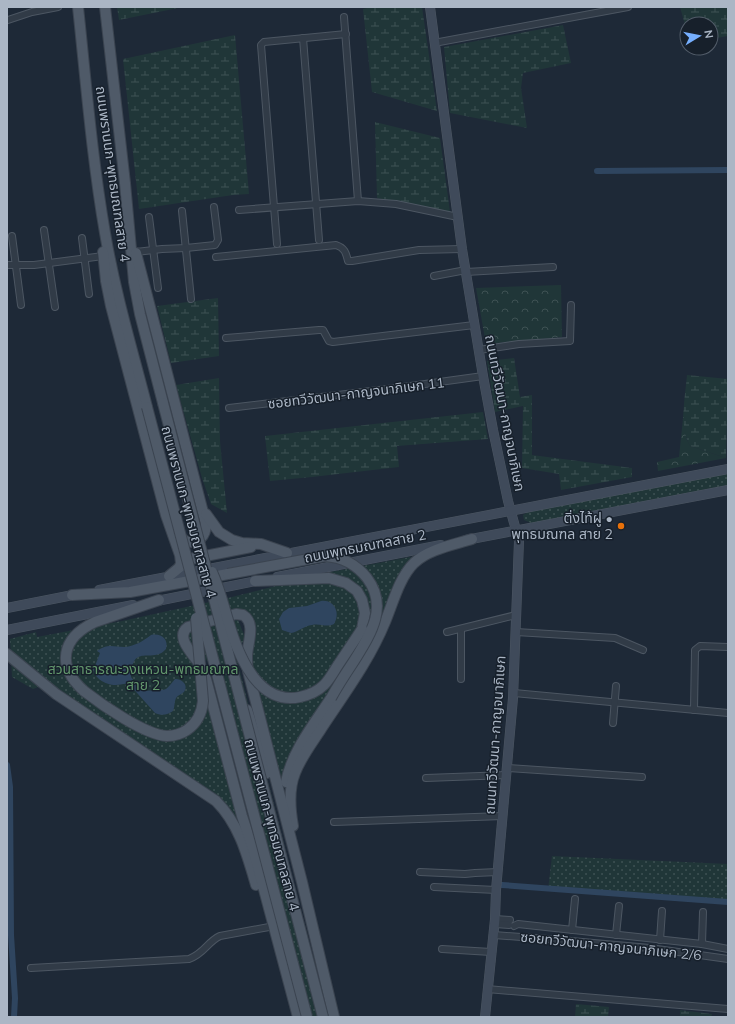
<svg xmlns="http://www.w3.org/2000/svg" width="735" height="1024" font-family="Mulish,'Noto Sans Thai',sans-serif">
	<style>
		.green { fill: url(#green-dots) }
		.forest { fill: url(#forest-crowns) }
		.wetland { fill: url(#wetland-marsh) }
		.water { fill: #2f455f }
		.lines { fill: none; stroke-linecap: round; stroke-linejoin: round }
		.canal { stroke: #2f455f; stroke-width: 6 }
		.street-casing { stroke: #4c5662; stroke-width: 8 }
		.secondary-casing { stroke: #4c5662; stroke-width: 10 }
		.primary-casing { stroke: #3b4450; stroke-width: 12 }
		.street { stroke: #313b47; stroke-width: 6 }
		.secondary { stroke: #3f4a5a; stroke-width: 9 }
		.primary { stroke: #4f5a68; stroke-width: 10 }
		.primary-bridge-casing { stroke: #3b4450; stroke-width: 12; stroke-linecap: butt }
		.primary-bridge { stroke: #4f5a68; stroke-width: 10 }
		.food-dot { fill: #e8710a; stroke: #17202b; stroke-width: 1.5 }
		.labels { text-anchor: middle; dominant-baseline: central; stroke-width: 3; stroke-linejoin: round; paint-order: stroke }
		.street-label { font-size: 14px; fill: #abb6c5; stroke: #17202b }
		.poi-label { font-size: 14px; fill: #abb6c5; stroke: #17202b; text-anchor: end }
		.park-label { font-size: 14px; fill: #62966c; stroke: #17202b }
	</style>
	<defs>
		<pattern id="green-dots" width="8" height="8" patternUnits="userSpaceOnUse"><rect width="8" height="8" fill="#203638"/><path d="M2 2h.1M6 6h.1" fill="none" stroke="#3e5153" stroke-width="1.8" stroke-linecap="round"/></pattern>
		<pattern id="forest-crowns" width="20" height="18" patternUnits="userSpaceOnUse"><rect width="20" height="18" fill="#203638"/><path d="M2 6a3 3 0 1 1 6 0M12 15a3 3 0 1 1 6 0" fill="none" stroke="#3e5153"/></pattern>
		<pattern id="wetland-marsh" width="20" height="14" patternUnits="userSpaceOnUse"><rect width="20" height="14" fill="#203638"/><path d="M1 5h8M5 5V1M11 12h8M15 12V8" fill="none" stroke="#3e5153"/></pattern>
	</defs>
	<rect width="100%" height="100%" fill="#1e2937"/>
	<!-- green -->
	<g class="green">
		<polygon points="728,473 728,485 531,523 524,520 523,515 530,511"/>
		<polygon points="410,557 414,559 376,633 284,774 282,793 250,676 248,614 189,622 239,818 235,819 216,794 46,684 33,689 12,677 10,639 36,632 37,637 122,621 228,598 331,572"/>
		<polygon points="238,620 245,637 236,656 328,1017 303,1017 210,662 202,658 193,628"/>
		<polygon points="552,856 728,864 728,904 548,890"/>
	</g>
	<!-- forest -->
	<g class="forest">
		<polygon points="561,285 562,337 486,344 476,288"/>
		<polygon points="684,409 686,438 690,446 726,458 658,471 657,462 679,457"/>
	</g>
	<!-- wetland -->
	<g class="wetland">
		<polygon points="117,7 183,7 119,20"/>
		<polygon points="372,7 422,7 437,111 372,92 363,9"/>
		<polygon points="680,7 728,7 728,36 711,39 711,24 687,24 687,32"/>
		<polygon points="563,25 571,63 523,73 521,88 527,128 450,113 444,47"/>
		<polygon points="235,35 249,194 233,195 139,209 123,59"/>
		<polygon points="375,122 440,138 450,212 377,198"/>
		<polygon points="218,298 219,356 171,363 157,306"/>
		<polygon points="514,358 520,397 532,395 532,455 632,468 632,477 561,490 559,474 522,468 523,406 495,412 487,361"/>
		<path d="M687,375L728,379L726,458L690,446C679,426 685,398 687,375Z"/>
		<polygon points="219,378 220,441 227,513 211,504 202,478 176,385"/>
		<polygon points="483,412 488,439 397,446 399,467 312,477 270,481 265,436"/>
		<polygon points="576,1004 609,1007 608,1017 575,1017"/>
		<polygon points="680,1010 712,1014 711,1017 680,1017"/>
	</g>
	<!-- water -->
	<g class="water">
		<path d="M321,601C334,599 341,613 334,624C326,628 320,623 312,625C304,626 298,632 291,633L282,630L279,619L283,612L289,608L307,606Z"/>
		<path d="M151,635C161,633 169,639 166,649C153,665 132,641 131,677L139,687L144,691C149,690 163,691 166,689C170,686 172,682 175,679C182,679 189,685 184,692C182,694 178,695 176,698C174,702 175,707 173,711C168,715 161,716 155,713L129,684C124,683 120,685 116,685C104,685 92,677 93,665L95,666L100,653L97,651C108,643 113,647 125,647C135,646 143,641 151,635Z"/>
	</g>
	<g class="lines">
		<!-- canal -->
		<g class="canal">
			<polyline points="597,171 728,170"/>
			<polyline points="7,765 10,787 11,935 15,998 14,1017"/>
			<polyline points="502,885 728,902"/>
		</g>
		<!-- street casing -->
		<g class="street-casing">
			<g id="street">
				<polyline points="344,17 358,201"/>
				<polyline points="8,20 32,12 58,7"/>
				<polyline points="303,38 319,240"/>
				<polyline points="434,43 628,7"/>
				<polyline points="239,210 358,201 396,204 458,217"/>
				<polyline points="182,211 191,299"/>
				<polyline points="149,217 158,288"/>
				<polyline points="44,230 55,307"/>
				<polyline points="12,236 21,305"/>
				<polyline points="82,238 89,294"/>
				<polyline points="277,244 261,45 264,42 346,34"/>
				<polyline points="136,252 162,249 186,248 215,245 218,240 214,207"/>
				<path d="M216,257L336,245C345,248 346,253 348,261H352L419,250L462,249"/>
				<polyline points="7,265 34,265 103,256"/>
				<polyline points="466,272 553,267"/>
				<polyline points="434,276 466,270"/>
				<polyline points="226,338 319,330 323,330 329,341 333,342 474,325"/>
				<polyline points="479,350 519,344 570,341 571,305"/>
				<polyline points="229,408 396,388 483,376"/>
				<polyline points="461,629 461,679"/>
				<polyline points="447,632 516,615"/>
				<polyline points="516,632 615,638 643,650"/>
				<polyline points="514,693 728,713"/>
				<polyline points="694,710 695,650 700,646 728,647"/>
				<polyline points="613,723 616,686"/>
				<polyline points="508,768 642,777"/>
				<polyline points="426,778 507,775"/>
				<polyline points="334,822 503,816"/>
				<polyline points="420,872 465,874 475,873 498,872"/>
				<polyline points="434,887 496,890"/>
				<polyline points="495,919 510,920"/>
				<polyline points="495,924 509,925"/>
				<polyline points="514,926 518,924 702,944 728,949"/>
				<polyline points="572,930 575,899"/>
				<polyline points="494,935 560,940 650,948 728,959"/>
				<polyline points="616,935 619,906"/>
				<polyline points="660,940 662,911"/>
				<polyline points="702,944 703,912"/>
				<polyline points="442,949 491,952"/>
				<path d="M31,968L189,959C205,953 207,942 220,936L269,927"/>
				<polyline points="487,989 728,1009"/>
			</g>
		</g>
		<!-- secondary casing -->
		<g class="secondary-casing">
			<g id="secondary">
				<polyline points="430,7 462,249 483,376 493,430 508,501 519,541 513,698 496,890 495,919 485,1017"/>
				<polyline points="466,540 728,490"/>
				<polyline points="277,577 441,545"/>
				<polyline points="99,590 728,469"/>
				<polyline points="152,602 261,580"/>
				<polyline points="7,608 78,594"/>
				<polyline points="7,630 133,605"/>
			</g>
		</g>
		<!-- primary casing -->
		<g class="primary-casing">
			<g id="primary">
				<path d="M78,7C86,82 92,158 105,233C115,292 132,349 147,407"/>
				<polyline points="105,7 125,183 134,282 140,314 163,403"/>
				<polyline points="103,252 106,281 111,306 166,515 180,555 181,563 180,567 169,576"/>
				<path d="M136,253L206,524C206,536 199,543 187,542L178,536"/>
				<polyline points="206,514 219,532 232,540 242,543 261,544 287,553"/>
				<polyline points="180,566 190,559 251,547"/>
				<polyline points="255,581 329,578 346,583 357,591 362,600 365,613 362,629"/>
				<polyline points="72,595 130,592 228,574"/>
				<path d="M7,654L56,694L216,801C239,824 247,854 256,885"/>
				<path d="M84,691C56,666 61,638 95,622L159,600"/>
				<polyline points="247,710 267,773"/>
				<path d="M286,782C292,751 314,724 331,698"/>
				<path d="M293,826C290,809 288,790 295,773C301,757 312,743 321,729C344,694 369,661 385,622C393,603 399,578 414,563C429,549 453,545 472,539"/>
				<path d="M298,1017L254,852L242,816L206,679C204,674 202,669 200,665C194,655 174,637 188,627L236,614L243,615C256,623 248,642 247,655C247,660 247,665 248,671L302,882L334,1017"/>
			</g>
		</g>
		<!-- street -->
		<use href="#street" class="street"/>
		<!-- secondary -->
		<use href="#secondary" class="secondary"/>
		<!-- primary -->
		<use href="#primary" class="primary"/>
		<!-- primary-bridge casing -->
		<g class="primary-bridge-casing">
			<g id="primary-bridge">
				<polyline points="163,403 323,1017"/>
				<polyline points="147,407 307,1017"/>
				<path d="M212,572C223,596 227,623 237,647C248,674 267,704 300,697C309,695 318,691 324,685C330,679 334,671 338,665C346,653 354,641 362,629"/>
				<path d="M228,574L325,556C341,557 356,564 367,578C389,607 370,635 354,661C346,673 338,685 331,698"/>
				<path d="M84,691C102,705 145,735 167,736C174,736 181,734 187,730C197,723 202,713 203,701L196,618"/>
			</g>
		</g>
		<!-- primary-bridge -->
		<use href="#primary-bridge" class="primary-bridge"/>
	</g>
	<!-- markers -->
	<circle class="food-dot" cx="621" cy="526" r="4"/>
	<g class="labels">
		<!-- street labels -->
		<g class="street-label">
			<text transform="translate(113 174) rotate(82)">ถนนพรานนก-พุทธมณฑลสาย 4</text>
			<text transform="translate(356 393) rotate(-7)">ซอยทวีวัฒนา-กาญจนาภิเษก 11</text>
			<text transform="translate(505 413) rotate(79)">ถนนทวีวัฒนา-กาญจนาภิเษก</text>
			<text transform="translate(189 512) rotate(75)">ถนนพรานนก-พุทธมณฑลสาย 4</text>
			<text transform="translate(365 546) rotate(-11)">ถนนพุทธมณฑลสาย 2</text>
			<text transform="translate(495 735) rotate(-86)">ถนนทวีวัฒนา-กาญจนาภิเษก</text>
			<text transform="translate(272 825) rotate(75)">ถนนพรานนก-พุทธมณฑลสาย 4</text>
			<text transform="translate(611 946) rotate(6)">ซอยทวีวัฒนา-กาญจนาภิเษก 2/6</text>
		</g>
		<!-- poi labels -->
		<g class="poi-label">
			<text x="613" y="518">ติ่งไท้ฝู •<tspan x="613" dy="16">พุทธมณฑล สาย 2</tspan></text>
		</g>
		<!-- park labels -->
		<g class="park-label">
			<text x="143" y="669">สวนสาธารณะวงแหวน-พุทธมณฑล<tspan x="143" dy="16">สาย 2</tspan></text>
		</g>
	</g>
	<!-- border -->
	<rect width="735" height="1024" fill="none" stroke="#abb6c5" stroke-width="16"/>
	<!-- north arrow -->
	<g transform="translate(699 36) rotate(80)"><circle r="19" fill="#17202b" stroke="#525c69"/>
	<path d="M0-3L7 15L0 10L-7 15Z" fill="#76affe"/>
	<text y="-6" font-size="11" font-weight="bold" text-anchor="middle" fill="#abb6c5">N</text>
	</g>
</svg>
